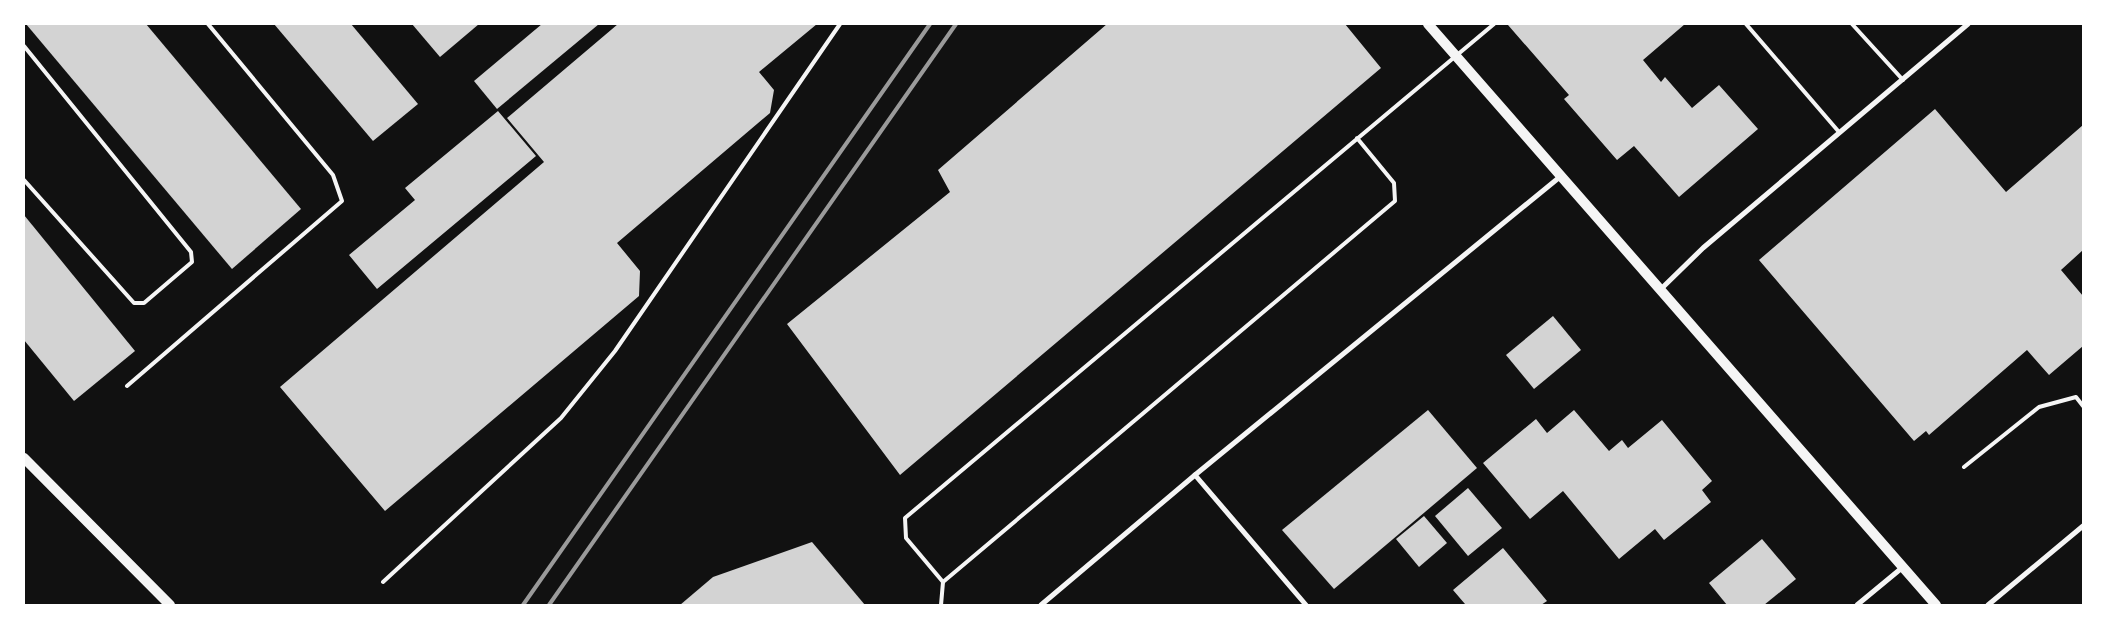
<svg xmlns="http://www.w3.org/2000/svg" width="2107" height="629" font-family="'PT Sans Narrow',sans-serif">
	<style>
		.building { fill: #d3d3d3 }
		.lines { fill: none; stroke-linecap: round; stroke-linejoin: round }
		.service { stroke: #f5f5f5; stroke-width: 4 }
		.minor { stroke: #f5f5f5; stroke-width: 5 }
		.secondary { stroke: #f5f5f5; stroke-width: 10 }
		.rail { stroke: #9a9a9a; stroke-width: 4 }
	</style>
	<rect width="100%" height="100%" fill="#111"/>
	<!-- building -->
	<g class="building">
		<polygon points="26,24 146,24 301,209 232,269"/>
		<polygon points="274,24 351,24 418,104 373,141"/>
		<polygon points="412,24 479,24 440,57"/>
		<polygon points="542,24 599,24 497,109 474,81"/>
		<polygon points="618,24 817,24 759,72 774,90 770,113 617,243 640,271 639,296 385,511 280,387 544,162 507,118"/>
		<polygon points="1107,24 1345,24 1381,68 900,475 787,324 950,192 938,170"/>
		<polygon points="1510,24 1685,24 1643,60 1661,82 1665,77 1692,108 1719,85 1758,129 1679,197 1634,146 1617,160 1564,99 1569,95 1508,25"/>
		<polygon points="1935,109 2006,192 2083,125 2083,250 2061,270 2083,296 2083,346 2049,375 2027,350 1929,435 1926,431 1914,441 1759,260"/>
		<polygon points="498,111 536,156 377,289 349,255 415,200 405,188"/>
		<polygon points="24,215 135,351 74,401 24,340"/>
		<polygon points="1553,316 1581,350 1534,389 1506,355"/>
		<polygon points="1428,410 1477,468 1334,589 1282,530"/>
		<polygon points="1574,410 1609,451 1622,440 1628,448 1662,420 1712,481 1702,490 1711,502 1664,540 1655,529 1619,559 1563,491 1530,519 1483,463 1536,419 1547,433"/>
		<polygon points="1468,488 1502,528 1468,556 1435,516"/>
		<polygon points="1424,516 1447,543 1419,567 1396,539"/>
		<polygon points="1762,539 1796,579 1764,605 1727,605 1709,583"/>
		<polygon points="812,542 865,605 680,605 713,577"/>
		<polygon points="1503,548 1547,601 1541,605 1463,605 1465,604 1453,590"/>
	</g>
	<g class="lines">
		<!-- service -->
		<g class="service">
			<polyline points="1746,24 1839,132"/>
			<polyline points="1852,24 1903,80"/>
			<polyline points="24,46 191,252 192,262 144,303 134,303 24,180"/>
			<polyline points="1357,138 1394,183 1395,201 943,582 906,538 905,518 1494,24"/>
			<polyline points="127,386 342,201 333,175 208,24"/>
			<polyline points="1964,467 2039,407 2076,397 2083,406"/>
			<polyline points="383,582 561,418 615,351 840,24"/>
			<polyline points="941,605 943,582"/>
		</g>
		<!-- minor -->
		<g class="minor">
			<polyline points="1661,289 1703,248 1968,24"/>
			<polyline points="1195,475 1306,605"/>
			<polyline points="1041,605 1195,475 1561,176"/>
			<polyline points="1857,605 1903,567"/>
			<polyline points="1988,605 2083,526"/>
		</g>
		<!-- secondary -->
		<g class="secondary">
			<polyline points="1428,24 1936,605"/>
			<polyline points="24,458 170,605"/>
		</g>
		<!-- rail -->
		<g class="rail">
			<polyline points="523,605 930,24"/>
			<polyline points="549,605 956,24"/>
		</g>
	</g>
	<!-- border -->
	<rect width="2107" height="629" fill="none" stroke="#ffffff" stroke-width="50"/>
</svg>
